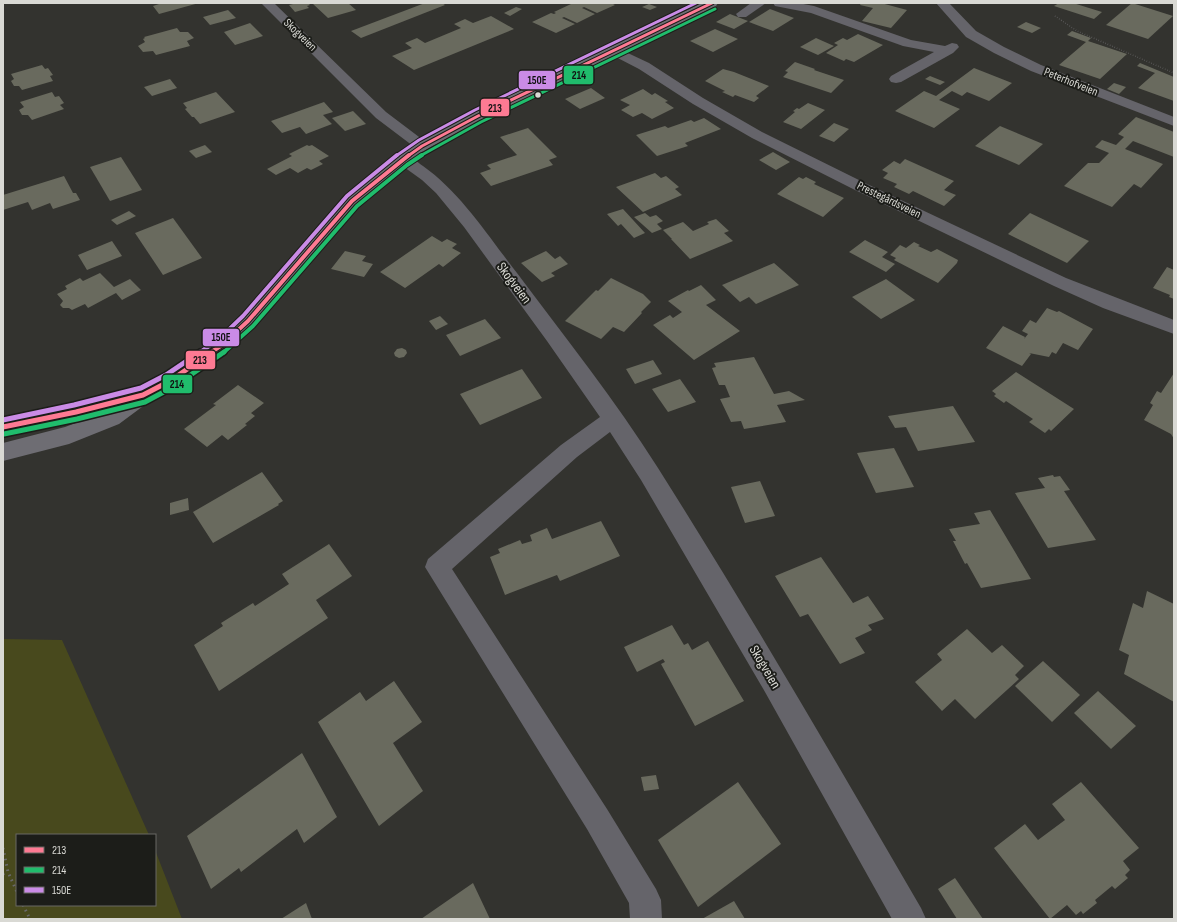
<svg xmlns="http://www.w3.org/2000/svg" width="1177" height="922" font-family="'Sofia Sans Condensed',sans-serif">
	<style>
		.green { fill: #48491d }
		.building { fill: #696a5e }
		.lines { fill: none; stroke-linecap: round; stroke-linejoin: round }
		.path-far1 { stroke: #6a696c; stroke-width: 1.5; stroke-dasharray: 0.5 2; stroke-linecap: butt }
		.path { stroke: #6a696c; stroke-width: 3; stroke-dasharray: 1.5 4; stroke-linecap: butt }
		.minor { fill: #65646a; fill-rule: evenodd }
		.major { fill: #6e6d73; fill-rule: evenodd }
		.bus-1-far2-casing { stroke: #1c1d19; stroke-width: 5 }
		.bus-1-far1-casing { stroke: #1c1d19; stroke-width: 6 }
		.bus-1-casing { stroke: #1c1d19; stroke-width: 8 }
		.bus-2-far2-casing { stroke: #1c1d19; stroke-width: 5 }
		.bus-2-far1-casing { stroke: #1c1d19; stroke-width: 6 }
		.bus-2-casing { stroke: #1c1d19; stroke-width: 8 }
		.bus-3-far2-casing { stroke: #1c1d19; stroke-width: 5 }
		.bus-3-far1-casing { stroke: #1c1d19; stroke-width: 6 }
		.bus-3-casing { stroke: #1c1d19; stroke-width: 8 }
		.bus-1-far2 { stroke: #fe7a93; stroke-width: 3 }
		.bus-1-far1 { stroke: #fe7a93; stroke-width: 4 }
		.bus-1 { stroke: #fe7a93; stroke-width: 5 }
		.bus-2-far2 { stroke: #20bc6c; stroke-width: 3 }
		.bus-2-far1 { stroke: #20bc6c; stroke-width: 4 }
		.bus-2 { stroke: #20bc6c; stroke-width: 5 }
		.bus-3-far2 { stroke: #ca8be6; stroke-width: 3 }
		.bus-3-far1 { stroke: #ca8be6; stroke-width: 4 }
		.bus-3 { stroke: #ca8be6; stroke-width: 5 }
		.bus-dot { fill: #d9d9d4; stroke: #1c1d19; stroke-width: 1.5 }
		.labels { text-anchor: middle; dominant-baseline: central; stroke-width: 4; stroke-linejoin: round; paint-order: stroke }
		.far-street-label { font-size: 12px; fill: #d9d9d4; stroke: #1c1d19 }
		.street-label { font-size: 14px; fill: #d9d9d4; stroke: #1c1d19 }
		.line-badge { stroke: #1c1d19; stroke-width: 1.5 }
		.pale-badge-label { font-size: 11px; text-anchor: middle; font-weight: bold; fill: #111 }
	</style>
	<rect width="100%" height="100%" fill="#33332f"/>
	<!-- green -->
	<polygon class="green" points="3,639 62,640 149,835 17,835 17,905 155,905 155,850 182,919 3,919"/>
	<!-- building -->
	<g class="building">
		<polygon points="162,3 199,3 159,14 153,6"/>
		<polygon points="297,3 308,3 310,5 307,6 309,8 295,12 289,5"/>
		<polygon points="312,3 348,3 356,10 328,18"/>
		<polygon points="425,3 442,3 445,5 361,38 351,31"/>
		<polygon points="574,3 611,3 615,5 597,13 584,7 582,8 595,14 577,23 564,17 562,18 575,24 556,33 532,22 551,13 554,14 556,13 554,12 571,4 577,4"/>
		<polygon points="861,3 881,3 907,10 891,28 862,21 873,8 860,5"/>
		<polygon points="1059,3 1073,3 1102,12 1094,19 1054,6"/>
		<polygon points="1132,3 1173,16 1148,39 1106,25"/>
		<polygon points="649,4 657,7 650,10 642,7"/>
		<polygon points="516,7 522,9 510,16 504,13"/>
		<polygon points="770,9 794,18 773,31 749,22"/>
		<polygon points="228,10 236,18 210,25 203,17"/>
		<polygon points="730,14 748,21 734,29 716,22"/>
		<polygon points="491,16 514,29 414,70 392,56 412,48 405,43 417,38 425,43 461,28 454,24 465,19 473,23"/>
		<polygon points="1026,22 1041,28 1032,33 1017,27"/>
		<polygon points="250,23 263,36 235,45 224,32"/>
		<polygon points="177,28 180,32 188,32 194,38 187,41 190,46 156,55 153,51 143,52 138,46 145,42 143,39 145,38 144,37"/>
		<polygon points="715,29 738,39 713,52 690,41"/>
		<polygon points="1072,31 1091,38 1088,41 1127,54 1100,79 1059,65 1086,42 1067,35"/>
		<polygon points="858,34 883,45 854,62 846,59 844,61 826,53 838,45 834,43 843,38 847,40"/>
		<polygon points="816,38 834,46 818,55 800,47"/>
		<polygon points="795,62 815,69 814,70 844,80 831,93 783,77 788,72 785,71"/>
		<polygon points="1140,63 1174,77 1174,101 1138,88 1155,73 1137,66"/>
		<polygon points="42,65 45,69 48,68 53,75 50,76 53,81 22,90 19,86 14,86 11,81 14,79 11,74"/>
		<polygon points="974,68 1012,83 989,101 967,92 962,96 952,91 939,100 960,109 934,128 895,111 924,91 936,96"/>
		<polygon points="723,69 734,72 769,86 756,96 759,98 754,102 735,95 733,97 722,92 725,91 705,81"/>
		<polygon points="930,76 945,82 940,85 925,79"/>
		<polygon points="170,79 177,88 152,96 144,87"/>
		<polygon points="1114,83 1126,87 1119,94 1107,89"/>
		<polygon points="591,88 605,98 580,109 565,99"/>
		<polygon points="643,89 652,95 655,93 668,101 665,102 674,108 652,119 642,113 633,117 621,110 630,105 620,100"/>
		<polygon points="52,92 55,97 59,96 64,103 60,105 64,109 32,120 28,115 22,115 19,110 24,107 20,102"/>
		<polygon points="216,92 235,112 200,124 194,117 192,117 185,109 187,108 183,103"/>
		<polygon points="324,102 333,112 323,115 332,124 306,134 300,127 282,133 271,121"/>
		<polygon points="808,103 825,110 801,129 783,122 795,112 793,111 797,108 799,109"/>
		<polygon points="353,111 366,124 345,131 332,118"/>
		<polygon points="1136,117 1174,132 1174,157 1133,141 1125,149 1163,164 1141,188 1134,184 1112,207 1064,186 1088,163 1099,163 1109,153 1095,147 1102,140 1116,145 1124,137 1118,134"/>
		<polygon points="704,118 721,129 685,143 688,146 657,156 636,135 665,126 668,128 691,120 694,122"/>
		<polygon points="834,123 849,129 834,142 819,136"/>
		<polygon points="1000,126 1043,144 1019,165 975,146"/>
		<polygon points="528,128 557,157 549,160 553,165 491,186 480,173 491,169 487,165 517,155 500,137"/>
		<polygon points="205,145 212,152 196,158 189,151"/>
		<polygon points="307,145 309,146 312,145 329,156 319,161 323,164 311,170 307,168 298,173 290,168 276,175 267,169 292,156 289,154"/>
		<polygon points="773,152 790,162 776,170 759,160"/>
		<polygon points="121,157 142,190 110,201 90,167"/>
		<polygon points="905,159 954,181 944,190 956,195 944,206 913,191 909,194 894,187 897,184 883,178 888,173 882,170 894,161 900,164"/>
		<polygon points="655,173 661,178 666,176 679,187 675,189 682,195 643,212 616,187"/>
		<polygon points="64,176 73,193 76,193 80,200 53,209 50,203 32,210 28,202 3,210 3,195"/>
		<polygon points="799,177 803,179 806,177 816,182 814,184 844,198 823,217 777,194"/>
		<polygon points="623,209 645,233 634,238 621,224 618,226 607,214"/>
		<polygon points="129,211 136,216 117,225 111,220"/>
		<polygon points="645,213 650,217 656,215 663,221 657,224 662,229 652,233 634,217"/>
		<polygon points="1030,213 1089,241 1067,263 1008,234"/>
		<polygon points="173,218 202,258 163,275 135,233"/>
		<polygon points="716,219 729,231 724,233 733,241 690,259 671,239 672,239 663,230 683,222 693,231 709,224 707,222"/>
		<polygon points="432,236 442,242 447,239 457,244 452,248 461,253 443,267 439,264 405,288 380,272"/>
		<polygon points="865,240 888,252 882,257 895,264 886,272 849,252"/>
		<polygon points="112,241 122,256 87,270 78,255"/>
		<polygon points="914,242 920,245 918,246 931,252 937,249 958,260 957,263 938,283 894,260 896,258 890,255 900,245 906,248"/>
		<polygon points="345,251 366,256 362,261 373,264 364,277 331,269"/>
		<polygon points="546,251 555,259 560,256 568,264 551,273 555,276 542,282 521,263"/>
		<polygon points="774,263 799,285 756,304 749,297 740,302 722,285"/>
		<polygon points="1167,267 1174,270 1174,299 1169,297 1170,295 1153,288"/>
		<polygon points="100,273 114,287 130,279 141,290 122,300 116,293 88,308 85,304 72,310 69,308 63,308 60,305 63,301 57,294 67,289 65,286 80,278 83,281"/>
		<polygon points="611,278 643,294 651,302 641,312 642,313 624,332 613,327 601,339 565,321 596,290 598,291"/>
		<polygon points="886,279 915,300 881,319 852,297"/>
		<polygon points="701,285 716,300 706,305 740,331 694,360 653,325 670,315 673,318 682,312 668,301 688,290 689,291"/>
		<polygon points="1047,308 1057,312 1059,311 1093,329 1078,350 1063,343 1056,354 1052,352 1049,357 1029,353 1031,354 1022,366 986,348 1003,326 1025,337 1024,339 1028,334 1022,331 1030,320 1036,323"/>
		<polygon points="440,316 448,324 436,330 429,321"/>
		<polygon points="485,319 501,338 460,356 446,335"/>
		<polygon points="402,348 406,350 407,353 404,357 399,358 395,356 394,353 397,349"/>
		<polygon points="754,357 774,394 789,391 805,400 777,405 786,422 744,429 741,421 731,422 720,399 730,397 725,385 719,385 712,368 716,367 714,363"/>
		<polygon points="653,360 662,374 635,384 626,369"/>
		<polygon points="522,369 542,398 480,425 460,394"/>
		<polygon points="1016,372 1074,409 1051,431 1049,429 1045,433 1029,422 1033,419 1006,401 1004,403 994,396 996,394 992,391"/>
		<polygon points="1174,373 1174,439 1171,434 1144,420 1153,405 1150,403 1157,391 1161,393"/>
		<polygon points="680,379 696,402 668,412 652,389"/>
		<polygon points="238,385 264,403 251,413 255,416 245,424 247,425 228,440 222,435 207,447 184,429 216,405 213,404"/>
		<polygon points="953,406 975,442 918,451 906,427 895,428 888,416"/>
		<polygon points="894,448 914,487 876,493 857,453"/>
		<polygon points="262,472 283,501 278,504 279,505 213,543 193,512"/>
		<polygon points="1053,475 1054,477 1060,476 1070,490 1064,491 1096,540 1048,548 1015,493 1045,488 1038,478"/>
		<polygon points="760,481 775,516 745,523 731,487"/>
		<polygon points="188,498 189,510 170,515 170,503"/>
		<polygon points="990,510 1031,579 981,588 967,563 965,564 953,541 956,541 949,529 980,524 974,513"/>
		<polygon points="601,521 620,556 560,581 557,575 505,595 490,557 500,553 498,549 520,540 522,544 532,541 530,535 547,528 552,539"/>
		<polygon points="329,544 352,576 316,600 328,618 219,691 194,645 223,626 221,623 253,603 255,606 289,584 282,574"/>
		<polygon points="821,557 853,603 868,596 884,619 868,625 872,630 855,638 865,653 840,664 808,614 800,617 775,576"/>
		<polygon points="1147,591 1174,604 1174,702 1124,674 1129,655 1119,650 1133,603 1143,608"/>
		<polygon points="672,625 684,645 688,643 692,650 708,641 744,701 695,726 661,664 665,662 663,659 637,672 624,647"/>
		<polygon points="967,629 992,653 1002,645 1024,666 1015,675 1019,679 975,719 955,699 942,711 915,682 942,660 937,654"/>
		<polygon points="1043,661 1080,695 1052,722 1015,686"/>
		<polygon points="394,681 422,722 393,743 423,791 379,826 318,722 360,692 366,701"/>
		<polygon points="1098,691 1136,726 1111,749 1074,713"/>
		<polygon points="302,753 337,817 304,843 297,829 241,872 239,868 211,889 187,836"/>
		<polygon points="656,775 659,789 644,791 641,777"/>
		<polygon points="738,782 781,844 698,907 658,840"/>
		<polygon points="1081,782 1139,848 1123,861 1130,870 1125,875 1128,878 1115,889 1112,886 1095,900 1097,903 1083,914 1081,911 1076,915 1067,905 1050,919 994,848 1025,824 1038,840 1065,820 1052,804"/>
		<polygon points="955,878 983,919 957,919 938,889"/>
		<polygon points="473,883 490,919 421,919"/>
		<polygon points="734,901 745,919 702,919"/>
		<polygon points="306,903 312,919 281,919"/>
	</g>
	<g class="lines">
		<!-- path-far1 -->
		<polyline class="path-far1" points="1055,16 1077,31 1174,73"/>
		<!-- path -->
		<g class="path">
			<polyline points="3,848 8,872 17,892"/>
			<polyline points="3,874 8,872"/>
			<polyline points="23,905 30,919"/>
		</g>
		<!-- minor -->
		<g class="minor">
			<polygon points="261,3 274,3 386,112 427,143 430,146 427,149 422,151 417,149 376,118"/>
			<polygon points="751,3 766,3 746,17 738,17 736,14"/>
			<polygon points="773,3 798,3 814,6 911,40 945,46 952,43 957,44 959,47 953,53 901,82 896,83 891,82 889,79 891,76 934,52 903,46 811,13 775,6"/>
			<polygon points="936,3 949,3 976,31 1004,47 1041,65 1174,117 1174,126 1031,71 994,53 966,37"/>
			<polygon points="615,47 649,63 703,98 762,132 867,184 1066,278 1174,320 1174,334 1103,308 1054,286 855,190 752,138 693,104 639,69 610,54 608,51 610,48"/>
			<path d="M403,154C411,156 416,161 423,166C461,193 488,236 517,273C565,337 615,400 658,468C749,612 835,760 921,908L926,919H892L765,692L641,480L610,432L577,457L452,569L607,809L656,889L661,900L662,919H630L629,903L587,829L425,567L428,559L561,445L600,417L547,341L464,227L436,193L422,180L397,162L395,159L397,156Z"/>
		</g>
		<!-- major -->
		<polygon class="major" points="702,3 718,3 716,6 483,119 427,149 380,185 358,205 255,326 229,350 177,386 150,401 119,424 69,444 3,461 3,443 65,427 105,412 3,435 3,419 136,389 163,376 215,340 241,316 346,197 368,179 417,143 473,113"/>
		<!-- bus-1-far2 casing -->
		<g class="bus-1-far2-casing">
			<polyline id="bus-1-far2" points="408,156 422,146 478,116 712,3"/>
		</g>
		<!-- bus-1-far1 casing -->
		<g class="bus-1-far1-casing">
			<polyline id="bus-1-far1" points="210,353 222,345 248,321 352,201 409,155"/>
		</g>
		<!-- bus-1 casing -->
		<g class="bus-1-casing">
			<polyline id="bus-1" points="3,427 76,412 143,395 170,381 212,352"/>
		</g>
		<!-- bus-2-far2 casing -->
		<g class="bus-2-far2-casing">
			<polyline id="bus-2-far2" points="420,156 481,122 715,9"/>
		</g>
		<!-- bus-2-far1 casing -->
		<g class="bus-2-far1-casing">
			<polyline id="bus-2-far1" points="223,353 253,326 357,206 407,165 422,155"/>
		</g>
		<!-- bus-2 casing -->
		<g class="bus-2-casing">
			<polyline id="bus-2" points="4,434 77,419 145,402 173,387 224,352"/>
		</g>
		<!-- bus-3-far2 casing -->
		<g class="bus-3-far2-casing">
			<polyline id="bus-3-far2" points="396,156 419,140 475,110 696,3"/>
		</g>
		<!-- bus-3-far1 casing -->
		<g class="bus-3-far1-casing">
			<polyline id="bus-3-far1" points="199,353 218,340 243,316 347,196 397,155"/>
		</g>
		<!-- bus-3 casing -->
		<g class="bus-3-casing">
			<polyline id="bus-3" points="3,420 74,405 141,388 166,375 200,352"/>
		</g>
		<!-- bus-1-far2 -->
		<use href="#bus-1-far2" class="bus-1-far2"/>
		<!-- bus-1-far1 -->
		<use href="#bus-1-far1" class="bus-1-far1"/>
		<!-- bus-1 -->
		<use href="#bus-1" class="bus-1"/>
		<!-- bus-2-far2 -->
		<use href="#bus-2-far2" class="bus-2-far2"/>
		<!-- bus-2-far1 -->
		<use href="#bus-2-far1" class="bus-2-far1"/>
		<!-- bus-2 -->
		<use href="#bus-2" class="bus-2"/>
		<!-- bus-3-far2 -->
		<use href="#bus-3-far2" class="bus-3-far2"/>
		<!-- bus-3-far1 -->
		<use href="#bus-3-far1" class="bus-3-far1"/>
		<!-- bus-3 -->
		<use href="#bus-3" class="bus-3"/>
	</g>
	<!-- markers -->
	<circle class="bus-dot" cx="538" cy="95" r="3.5"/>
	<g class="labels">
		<!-- far-street labels -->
		<g class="far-street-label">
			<text transform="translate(300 35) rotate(44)">Skogveien</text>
			<text transform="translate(1071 82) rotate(22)">Peterhofveien</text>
			<text transform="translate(889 200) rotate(26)">Prestegårdsveien</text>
		</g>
		<!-- street labels -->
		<g class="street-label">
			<text transform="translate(514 283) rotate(53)">Skogveien</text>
			<text transform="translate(765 667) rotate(59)">Skogveien</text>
		</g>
	</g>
	<g class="line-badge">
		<rect x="563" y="65" width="31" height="20" rx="4" fill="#20bc6c"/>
		<rect x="518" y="70" width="38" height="20" rx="4" fill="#ca8be6"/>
		<rect x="480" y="98" width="30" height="19" rx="4" fill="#fe7a93"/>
		<rect x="202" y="328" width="38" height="19" rx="4" fill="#ca8be6"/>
		<rect x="185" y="350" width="31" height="20" rx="4" fill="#fe7a93"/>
		<rect x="162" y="374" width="31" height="20" rx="4" fill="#20bc6c"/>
	</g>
	<g class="pale-badge-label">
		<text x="579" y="79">214</text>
		<text x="537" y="84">150E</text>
		<text x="495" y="112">213</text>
		<text x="221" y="341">150E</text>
		<text x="200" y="364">213</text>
		<text x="177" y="388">214</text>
	</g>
	<!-- border -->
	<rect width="1177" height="922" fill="none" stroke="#d9d9d4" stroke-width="8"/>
	<!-- legend -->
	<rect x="16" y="834" width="140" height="72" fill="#1c1d19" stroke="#686864"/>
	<rect x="24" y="847" width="20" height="6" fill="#fe7a93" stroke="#686864"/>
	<text x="52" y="854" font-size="12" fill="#d9d9d4">213</text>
	<rect x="24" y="867" width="20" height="6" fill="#20bc6c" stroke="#686864"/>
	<text x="52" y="874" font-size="12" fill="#d9d9d4">214</text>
	<rect x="24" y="887" width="20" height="6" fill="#ca8be6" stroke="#686864"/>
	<text x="52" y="894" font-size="12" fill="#d9d9d4">150E</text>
</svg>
